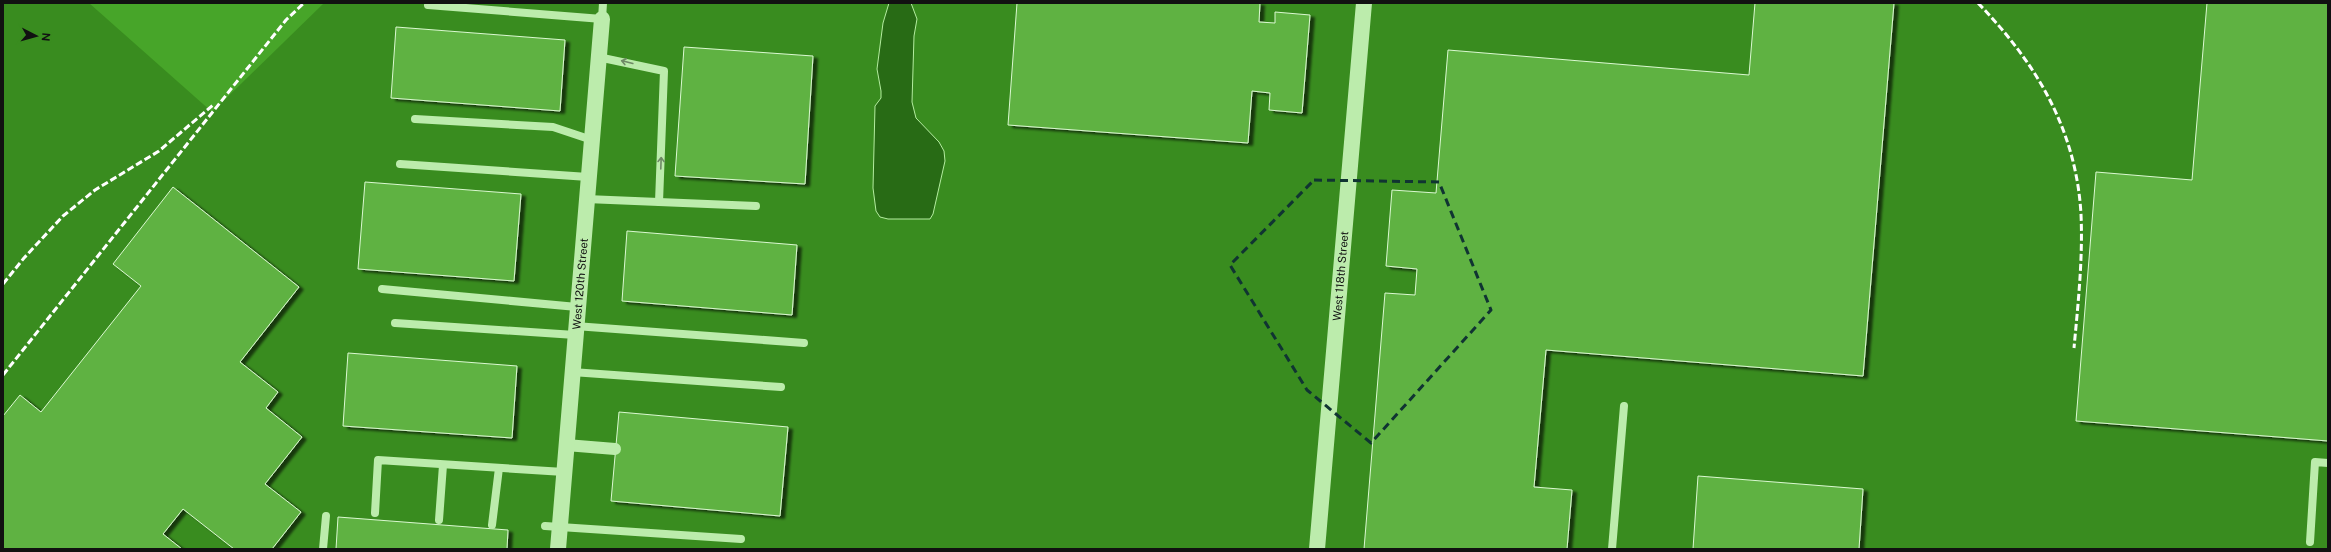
<svg xmlns="http://www.w3.org/2000/svg" width="2331" height="552" font-family="'Public Sans',sans-serif">
	<style>
		.green { fill: #47a529 }
		.water { fill: #286b15; stroke: #b4eda0 }
		.building { fill: #5fb243; stroke: #dbf9d1; filter: url(#shadow) }
		.lines { fill: none; stroke-linecap: round; stroke-linejoin: round }
		.service { stroke: #bcecac; stroke-width: 8 }
		.pedestrian { stroke: #bcecac; stroke-width: 12 }
		.minor { stroke: #bcecac; stroke-width: 16 }
		.rail { stroke: #fff; stroke-width: 3; stroke-dasharray: 7 3; stroke-linecap: butt }
		.oneway { stroke: #6f8966 }
		.marked { fill: none; stroke: #103432; stroke-width: 3; stroke-dasharray: 8 5; stroke-linejoin: round }
		.labels { text-anchor: middle; dominant-baseline: central; stroke-width: 3; stroke-linejoin: round; paint-order: stroke }
		.street-label { font-size: 11px; fill: #111; stroke: #398c1f }
	</style>
	<defs>
		<filter id="shadow"><feDropShadow dx="4.5" dy="2.5" stdDeviation="1" flood-color="#0009"/></filter>
	</defs>
	<rect width="100%" height="100%" fill="#398c1f"/>
	<!-- green -->
	<polygon class="green" points="89,3 324,3 212,112"/>
	<!-- water -->
	<polygon class="water" points="889,3 911,3 917,19 914,36 912,102 916,118 939,142 944,151 945,161 933,214 930,219 888,219 880,217 876,211 873,188 875,106 881,98 881,91 877,69 883,23"/>
	<!-- building -->
	<g class="building">
		<polygon points="1017,3 1260,3 1259,22 1275,23 1275,12 1310,15 1302,113 1269,110 1270,93 1252,91 1248,143 1008,125"/>
		<polygon points="1755,3 1894,3 1863,376 1546,350 1534,487 1572,490 1567,549 1364,549 1385,293 1415,295 1417,269 1386,266 1392,190 1436,193 1448,50 1749,75"/>
		<polygon points="2207,3 2328,3 2328,441 2076,421 2096,172 2192,180"/>
		<polygon points="396,27 565,40 560,111 391,98"/>
		<polygon points="684,47 813,56 805,184 675,176"/>
		<polygon points="365,182 521,194 514,281 358,269"/>
		<polygon points="173,187 299,287 240,362 278,392 266,408 302,437 265,484 301,512 272,549 234,549 183,509 163,534 182,549 3,549 3,416 20,395 41,412 141,286 113,264"/>
		<polygon points="627,231 797,245 792,315 622,301"/>
		<polygon points="348,353 517,366 512,438 343,426"/>
		<polygon points="619,412 788,427 780,516 611,501"/>
		<polygon points="1698,476 1863,489 1859,549 1693,549"/>
		<polygon points="338,517 508,530 507,549 336,549"/>
	</g>
	<g class="lines">
		<!-- service -->
		<g class="service">
			<polyline points="428,5 602,19 603,3"/>
			<polyline points="598,57 664,71 659,202"/>
			<polyline points="415,119 553,127 592,140"/>
			<polyline points="400,164 588,177"/>
			<polyline points="586,199 756,206"/>
			<polyline points="382,289 577,307"/>
			<polyline points="395,323 575,335"/>
			<polyline points="575,326 804,343"/>
			<polyline points="572,372 781,387"/>
			<polyline points="375,513 378,460 564,472"/>
			<polyline points="439,520 443,465"/>
			<polyline points="492,525 499,468"/>
			<polyline points="545,526 741,539"/>
			<polyline points="2310,542 2315,462 2328,463"/>
			<polyline points="323,549 326,516"/>
			<polyline points="1612,549 1624,406"/>
		</g>
		<!-- pedestrian -->
		<polyline class="pedestrian" points="566,445 615,449"/>
		<!-- minor -->
		<g class="minor">
			<path id="s1" d="M558,549L602,19"/>
			<path id="s2" d="M1317,549L1364,3"/>
		</g>
		<!-- rail -->
		<g class="rail">
			<path d="M1978,3C2036,63 2076,129 2081,214C2083,259 2078,304 2074,348"/>
			<polyline points="3,284 24,258 63,216 95,190 159,151 213,105"/>
			<polyline points="3,375 286,20 304,3"/>
		</g>
	</g>
	<!-- one-way arrows -->
	<defs><path id="oneway-shaft" d="M-6 0H5M1.5-3L5.5 0L1.5 3" fill="none" stroke-width="1.6" stroke-linecap="round" stroke-linejoin="round"/></defs>
	<g class="oneway">
		<use href="#oneway-shaft" transform="translate(627 62) rotate(-166)"/>
		<use href="#oneway-shaft" transform="translate(661 163) rotate(-88)"/>
	</g>
	<!-- marked area -->
	<path class="marked" d="M1314,180L1439,182L1491,310L1371,443L1307,390L1230,265Z"/>
	<g class="labels">
		<!-- street labels -->
		<g class="street-label">
			<text stroke="none"><textPath href="#s2" startOffset="274">West 118th Street</textPath></text>
			<text stroke="none"><textPath href="#s1" startOffset="266">West 120th Street</textPath></text>
		</g>
	</g>
	<!-- border -->
	<rect width="2331" height="552" fill="none" stroke="#111111" stroke-width="8"/>
	<!-- north arrow -->
	<g transform="translate(36 36) rotate(96)" stroke="#398c1f" stroke-width="3" paint-order="stroke">
	<path d="M0-3L7 15L0 10L-7 15Z" fill="#111111"/>
	<text y="-6" font-size="11" font-weight="bold" text-anchor="middle" fill="#111111">N</text>
	</g>
</svg>
